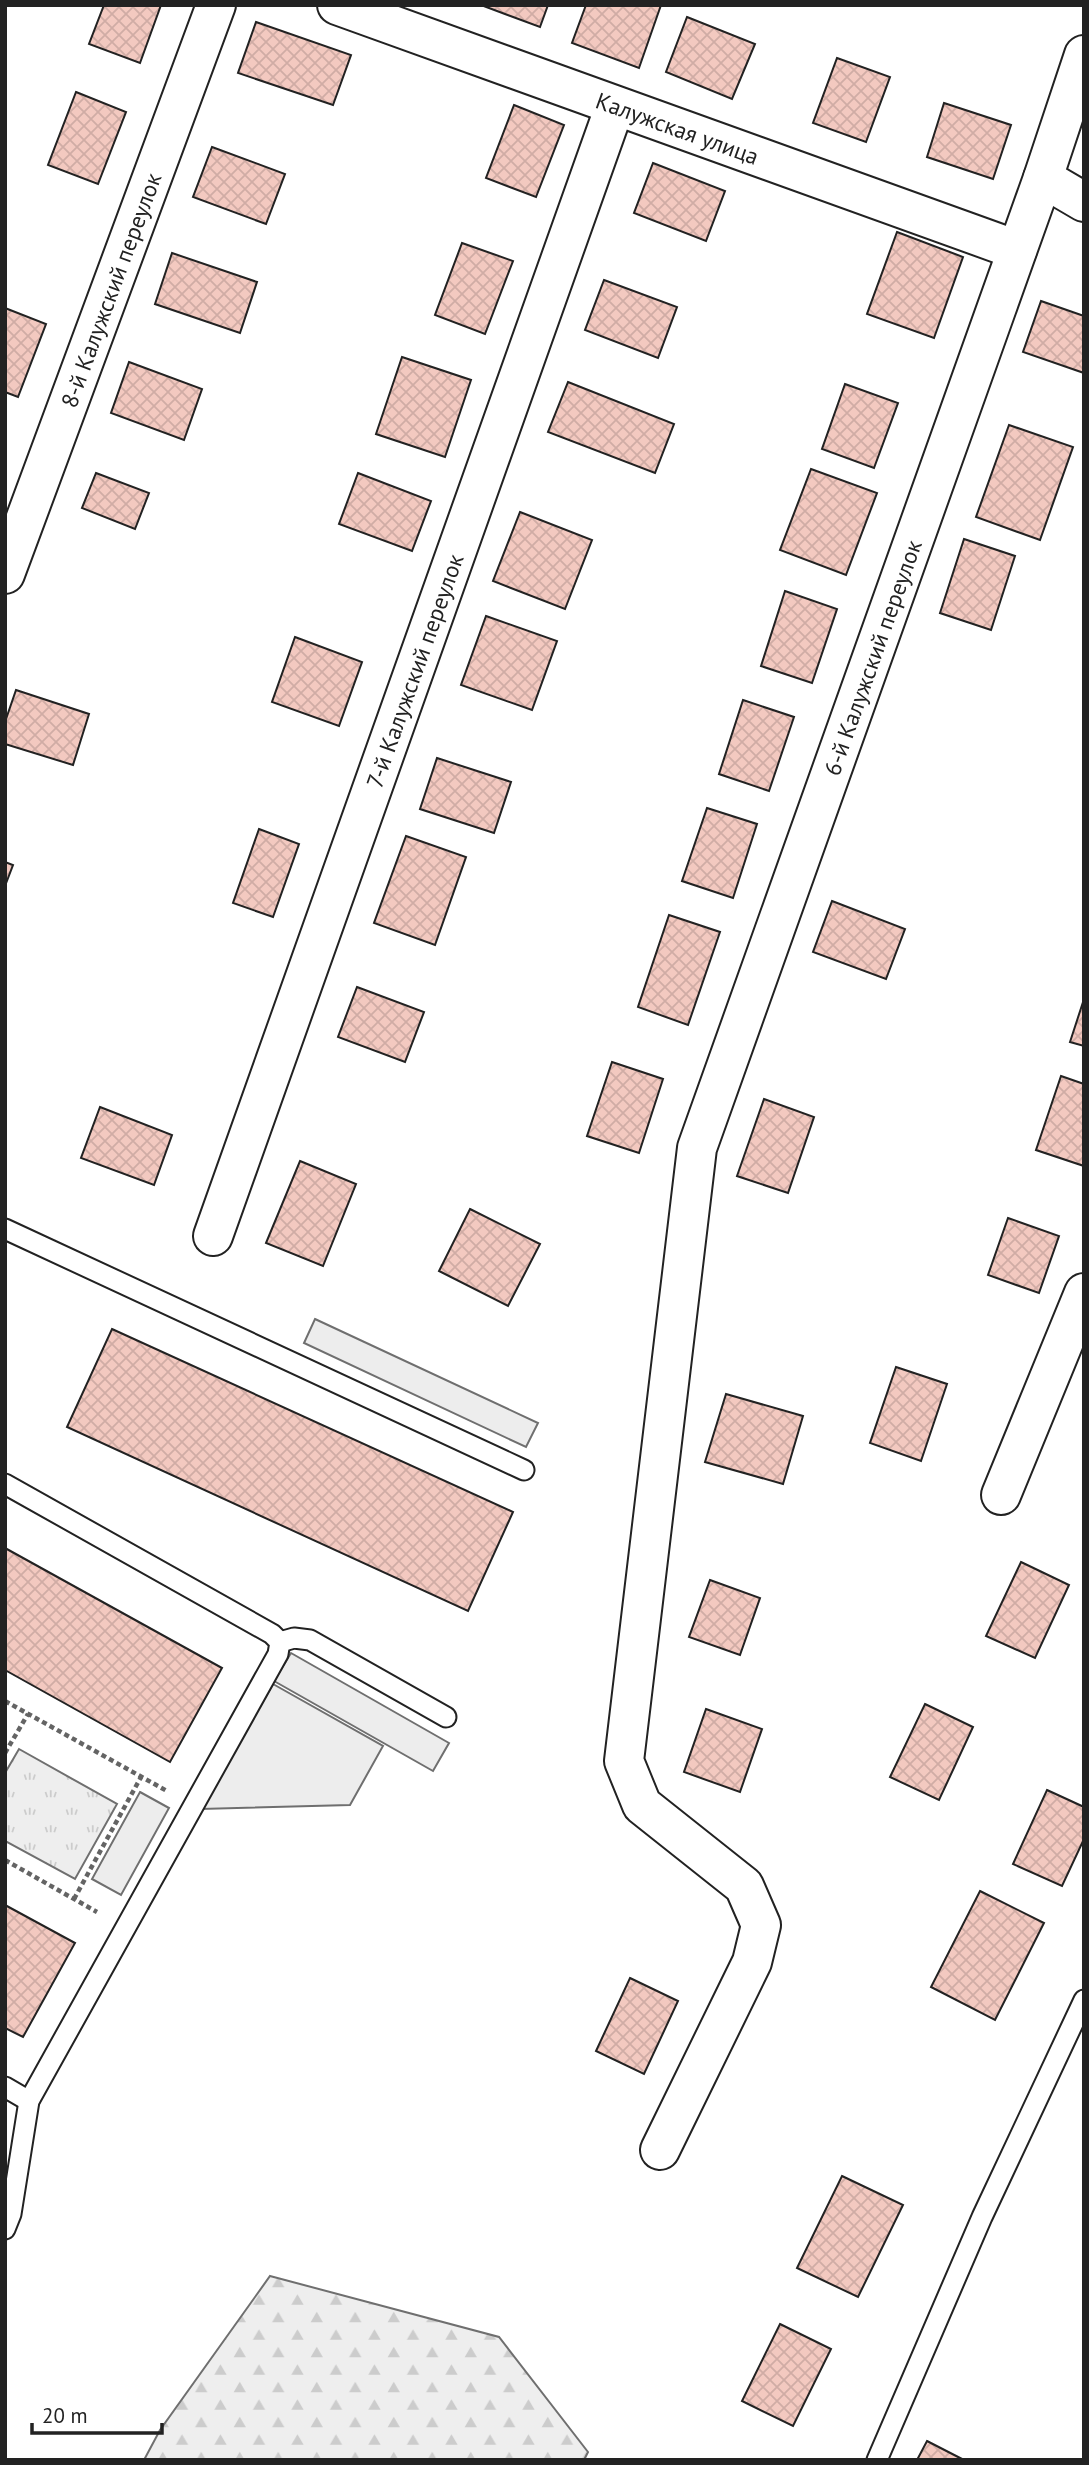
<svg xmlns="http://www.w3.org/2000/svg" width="1089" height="2465" font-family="'PT Sans',sans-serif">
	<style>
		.forest { fill: url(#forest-firs); stroke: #6f6f6f; stroke-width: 2 }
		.park { fill: url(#park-tufts); stroke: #6f6f6f; stroke-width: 2 }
		.parking { fill: #ededed; stroke: #6f6f6f; stroke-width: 2 }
		.building { fill: url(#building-cross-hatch); stroke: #222; stroke-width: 2 }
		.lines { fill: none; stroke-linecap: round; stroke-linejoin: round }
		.lane-casing { stroke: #222; stroke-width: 23 }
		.street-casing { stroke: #222; stroke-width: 42 }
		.path { stroke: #646464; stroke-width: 4.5; stroke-dasharray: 5 3.5; stroke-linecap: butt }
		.lane { stroke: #fff; stroke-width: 19 }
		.street { stroke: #fff; stroke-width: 38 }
		.labels { text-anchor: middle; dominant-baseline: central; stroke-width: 5; stroke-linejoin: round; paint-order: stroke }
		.street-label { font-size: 23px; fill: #222; stroke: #fff }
	</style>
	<defs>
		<pattern id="forest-firs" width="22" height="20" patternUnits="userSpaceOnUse" patternTransform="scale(1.75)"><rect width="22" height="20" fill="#eee"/><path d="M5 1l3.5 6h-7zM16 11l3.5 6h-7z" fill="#ccc"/></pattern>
		<pattern id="park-tufts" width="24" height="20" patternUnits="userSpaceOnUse" patternTransform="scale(1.75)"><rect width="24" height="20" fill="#eee"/><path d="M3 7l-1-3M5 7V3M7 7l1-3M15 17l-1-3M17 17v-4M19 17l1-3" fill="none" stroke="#ccc"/></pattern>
		<pattern id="building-cross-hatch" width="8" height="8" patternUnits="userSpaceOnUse" patternTransform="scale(1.75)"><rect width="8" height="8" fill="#f3c9c0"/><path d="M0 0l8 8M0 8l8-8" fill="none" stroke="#d0aca5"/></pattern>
	</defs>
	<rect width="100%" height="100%" fill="#fff"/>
	<!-- forest -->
	<polygon class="forest" points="270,2276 499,2337 588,2452 584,2460 144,2460 160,2430"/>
	<!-- park -->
	<polygon class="park" points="19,1749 117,1804 75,1879 5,1841 5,1773"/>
	<!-- parking -->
	<g class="parking">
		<polygon points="315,1319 538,1423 526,1447 304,1343"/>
		<polygon points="291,1653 449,1743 433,1771 274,1681"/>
		<polygon points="273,1684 383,1746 350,1805 201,1809"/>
		<polygon points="140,1792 169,1808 121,1895 92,1879"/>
	</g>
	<!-- building -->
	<g class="building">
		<polygon points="104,5 161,5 140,63 89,44"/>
		<polygon points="481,5 548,5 540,27"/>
		<polygon points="586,5 661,5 639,68 572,43"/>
		<polygon points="687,17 755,44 732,99 666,72"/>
		<polygon points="256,22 351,55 333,105 238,73"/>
		<polygon points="837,58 890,77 866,142 813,123"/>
		<polygon points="76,92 126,112 98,184 48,165"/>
		<polygon points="944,103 1011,125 993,179 927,157"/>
		<polygon points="514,105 564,125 536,197 486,178"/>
		<polygon points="212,147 285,174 266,224 193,197"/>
		<polygon points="653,163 725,191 706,241 634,213"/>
		<polygon points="897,232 963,257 934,338 867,314"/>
		<polygon points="462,243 513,261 485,334 435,315"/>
		<polygon points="172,253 257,282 240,333 155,304"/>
		<polygon points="604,280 677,307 658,358 585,330"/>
		<polygon points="1041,301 1084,316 1084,373 1023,352"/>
		<polygon points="5,308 46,324 18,397 5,392"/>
		<polygon points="402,357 471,380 445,457 376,434"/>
		<polygon points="129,362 202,389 184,440 111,413"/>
		<polygon points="568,382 674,424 655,473 548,432"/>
		<polygon points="845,384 898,403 874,468 822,449"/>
		<polygon points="1009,425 1073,447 1040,540 976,517"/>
		<polygon points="811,469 877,493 846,575 780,550"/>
		<polygon points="96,473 149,493 135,529 82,508"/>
		<polygon points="358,473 431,501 412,551 339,524"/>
		<polygon points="520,512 592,540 565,609 493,581"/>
		<polygon points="964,539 1015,556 991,630 940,613"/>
		<polygon points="785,591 837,609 812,683 761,666"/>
		<polygon points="486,616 557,641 532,710 461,685"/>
		<polygon points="295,637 362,662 339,726 272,702"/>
		<polygon points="16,690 89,714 73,765 5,744 5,722"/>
		<polygon points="743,700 794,717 769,791 719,774"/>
		<polygon points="437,758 511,782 494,833 420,809"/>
		<polygon points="707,808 757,824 733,898 682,881"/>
		<polygon points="259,829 299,844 273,917 233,903"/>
		<polygon points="406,836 466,857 435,945 374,923"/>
		<polygon points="5,862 13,865 5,886"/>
		<polygon points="832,901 905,929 886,979 813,952"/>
		<polygon points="669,915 720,932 688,1025 638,1007"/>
		<polygon points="357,987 424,1012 405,1062 338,1037"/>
		<polygon points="1084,999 1084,1046 1070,1042"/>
		<polygon points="612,1062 663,1079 639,1153 587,1136"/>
		<polygon points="1061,1076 1084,1084 1084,1166 1036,1150"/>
		<polygon points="764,1099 814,1117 788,1193 737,1176"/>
		<polygon points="100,1107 172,1135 154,1185 81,1158"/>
		<polygon points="300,1161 356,1184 323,1266 266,1243"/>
		<polygon points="470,1209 540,1244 508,1306 439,1271"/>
		<polygon points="1008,1218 1059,1236 1039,1293 988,1275"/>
		<polygon points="112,1329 513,1512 468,1611 67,1427"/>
		<polygon points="896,1367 947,1384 921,1461 870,1443"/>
		<polygon points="726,1394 803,1416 783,1484 705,1462"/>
		<polygon points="5,1548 222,1668 170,1762 5,1670"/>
		<polygon points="1021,1562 1069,1585 1035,1658 986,1636"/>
		<polygon points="710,1580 760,1598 740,1655 689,1637"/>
		<polygon points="925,1704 973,1727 939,1800 890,1777"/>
		<polygon points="706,1709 762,1729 740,1792 684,1772"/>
		<polygon points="1047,1790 1084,1807 1084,1839 1062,1886 1013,1864"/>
		<polygon points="980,1891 1044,1923 995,2020 931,1987"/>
		<polygon points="5,1905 75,1943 23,2037 5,2028"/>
		<polygon points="630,1978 678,2001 644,2074 596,2051"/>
		<polygon points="842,2176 903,2205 858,2297 797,2268"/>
		<polygon points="780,2324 831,2349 793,2426 742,2401"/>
		<polygon points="927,2441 964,2460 917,2460"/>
	</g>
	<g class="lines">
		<!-- lane casing -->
		<g class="lane-casing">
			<g id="lane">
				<polyline points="5,1229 524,1470"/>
				<polyline points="5,1484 272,1634 280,1642 278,1654 29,2101 11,2214 5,2229"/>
				<polyline points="280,1642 294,1638 310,1640 446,1717"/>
				<polyline points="5,2087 29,2101"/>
				<polyline points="877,2460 982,2217 1084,2000"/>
			</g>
		</g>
		<!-- street casing -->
		<g class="street-casing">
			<g id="street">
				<path id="s1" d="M337,5L1017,250"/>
				<polyline points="1043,178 1084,202"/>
				<path id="s2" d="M5,574L216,5"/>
				<path id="s3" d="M213,1236L615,106"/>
				<polyline points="1001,1495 1084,1293"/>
				<path id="s4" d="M660,2150L752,1962L761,1925L744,1886L642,1805L624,1761L697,1148L1043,178L1084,55"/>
			</g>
		</g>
		<!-- path -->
		<g class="path">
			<polyline points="5,1701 167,1791"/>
			<polyline points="5,1753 28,1714"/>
			<polyline points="5,1860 97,1912"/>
			<polyline points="74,1899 141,1777"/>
		</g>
		<!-- lane -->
		<use href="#lane" class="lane"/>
		<!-- street -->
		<use href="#street" class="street"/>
	</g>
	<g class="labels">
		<!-- street labels -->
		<g class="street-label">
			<text stroke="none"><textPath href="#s1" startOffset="362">Калужская улица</textPath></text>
			<text stroke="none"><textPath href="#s2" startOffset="303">8-й Калужский переулок</textPath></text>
			<text stroke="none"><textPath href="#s4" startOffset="1606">6-й Калужский переулок</textPath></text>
			<text stroke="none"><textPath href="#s3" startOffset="600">7-й Калужский переулок</textPath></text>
		</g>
	</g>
	<!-- border -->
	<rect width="1089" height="2465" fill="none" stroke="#222222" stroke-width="14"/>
	<!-- scale -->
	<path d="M32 2423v10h130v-10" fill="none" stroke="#222222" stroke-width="3.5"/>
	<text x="42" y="2423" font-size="21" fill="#222222" stroke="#ffffff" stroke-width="5" paint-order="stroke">20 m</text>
</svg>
